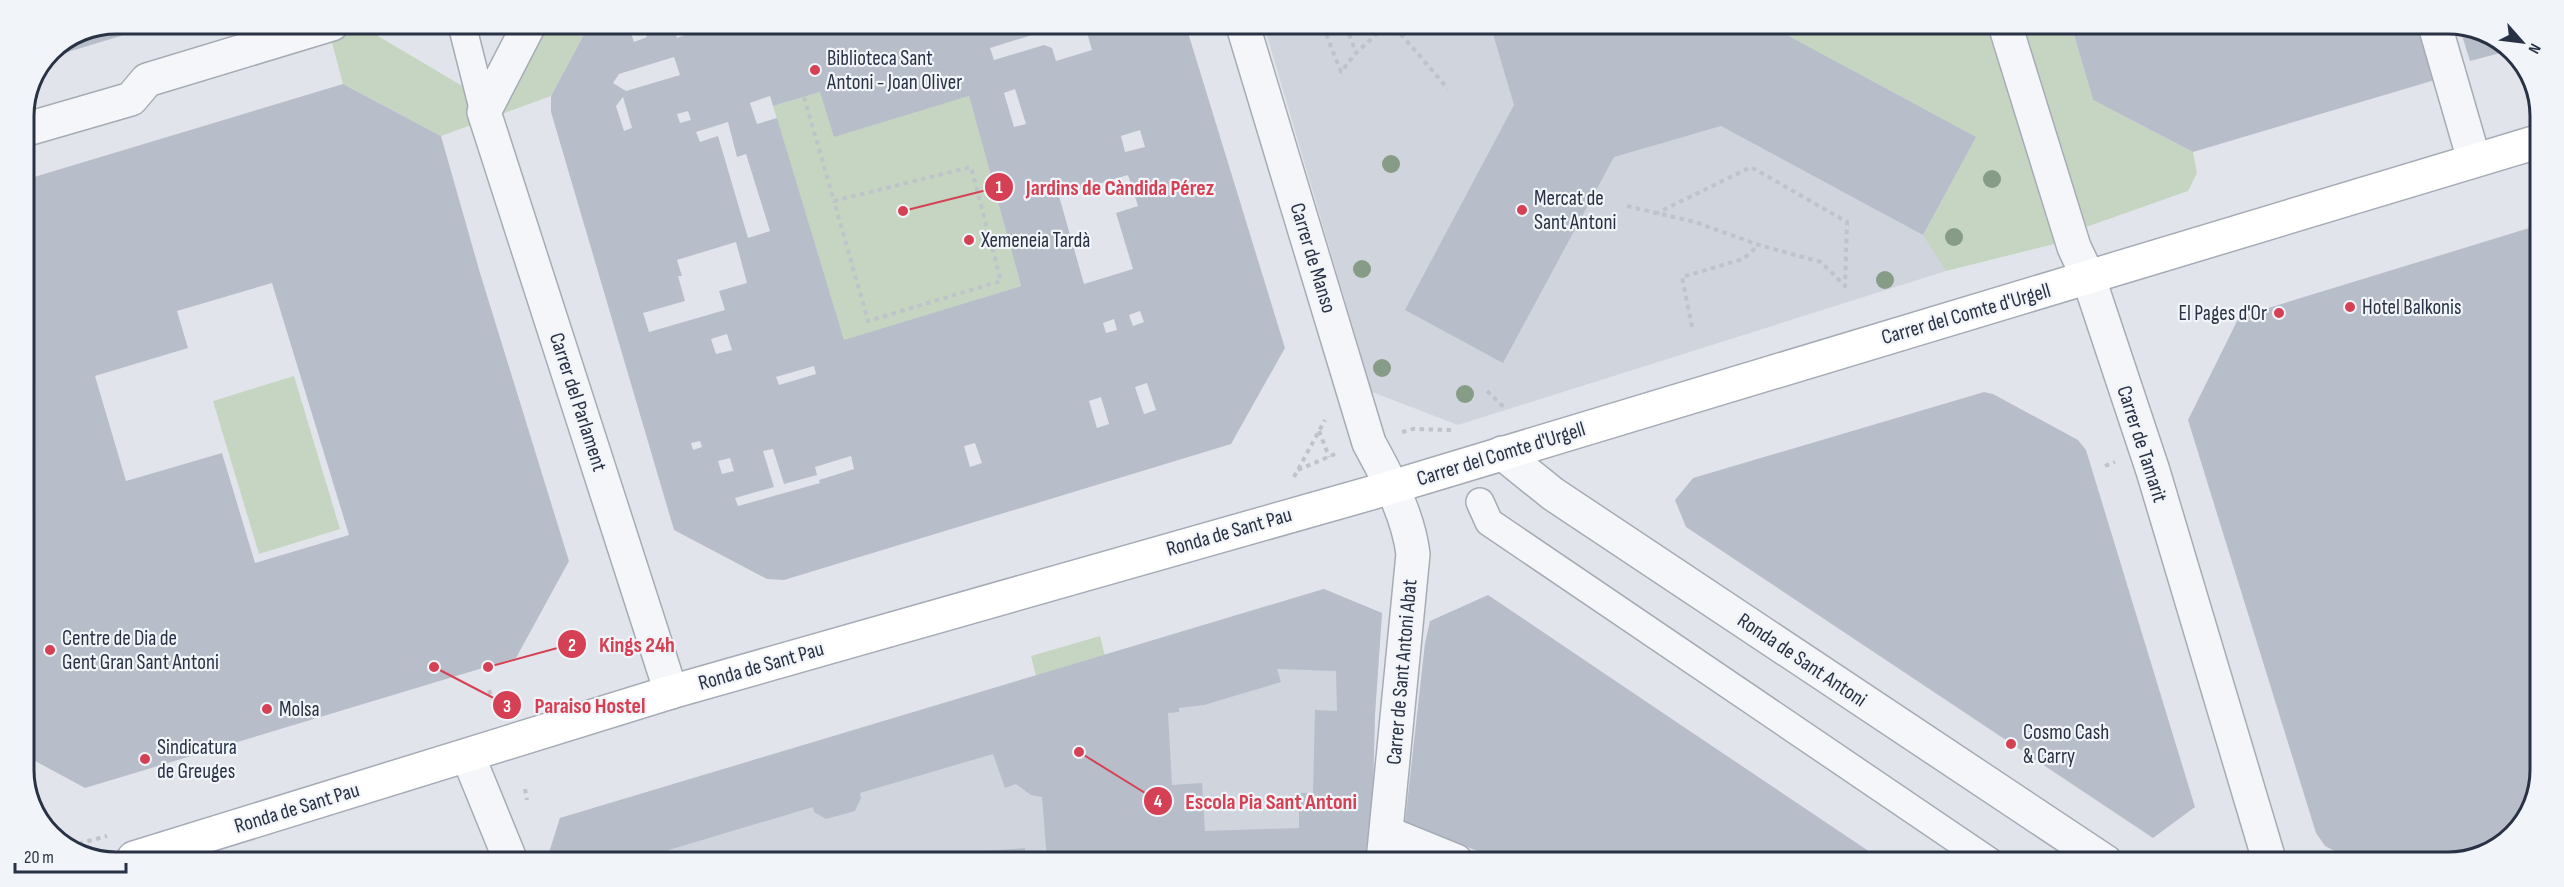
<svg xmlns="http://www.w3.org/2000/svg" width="2564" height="887" font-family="'Sofia Sans Condensed',sans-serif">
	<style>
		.built { fill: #cfd4dd }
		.green { fill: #c6d5c2 }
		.building { fill: #b8bec9; fill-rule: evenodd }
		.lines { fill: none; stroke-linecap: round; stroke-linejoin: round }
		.pedestrian-casing { stroke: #a6acb6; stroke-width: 30 }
		.minor-casing { stroke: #a6acb6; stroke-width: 36 }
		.secondary-casing { stroke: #a6acb6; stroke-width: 36 }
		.path { stroke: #bfc3ca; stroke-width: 4; stroke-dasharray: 4.5 4.5; stroke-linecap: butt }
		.pedestrian { stroke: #f4f6f9; stroke-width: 27 }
		.minor { stroke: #f4f6f9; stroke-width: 33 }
		.secondary { stroke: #fff; stroke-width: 33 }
		.tree { fill: #869c87 }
		.poi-dot { fill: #d64054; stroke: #f1f4f8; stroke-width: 2 }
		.labels { text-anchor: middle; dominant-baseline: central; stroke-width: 4.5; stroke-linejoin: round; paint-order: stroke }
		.poi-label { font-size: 21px; fill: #283244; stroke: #f1f4f8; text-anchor: start }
		.street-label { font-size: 21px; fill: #283244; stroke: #f1f4f8 }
		.rim { fill: none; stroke: #283244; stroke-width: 3 }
		.leader { fill: none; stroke: #d64054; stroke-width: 2 }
		.callout-dot { fill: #d64054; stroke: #f1f4f8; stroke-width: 2 }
		.mark-label { font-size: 18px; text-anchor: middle; font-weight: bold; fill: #fff }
		.callout-label { font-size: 22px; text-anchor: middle; font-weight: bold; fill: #d64054; stroke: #f1f4f8; stroke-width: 4.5; stroke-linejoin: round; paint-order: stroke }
	</style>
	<rect width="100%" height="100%" fill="#e1e5eb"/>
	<!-- built -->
	<g class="built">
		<polygon points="1264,26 1994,28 2031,147 1946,271 1458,425 1372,392"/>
		<polygon points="1323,589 1382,613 1375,714 1373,789 1365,861 1026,860 1025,848 854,860 547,859 560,818"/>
	</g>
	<!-- green -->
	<g class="green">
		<polygon points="327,24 383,25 378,36 481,97 512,25 589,25 551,96 441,136 343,84"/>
		<polygon points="1772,27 2072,28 2093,100 2193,152 2197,173 2188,191 2069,233 2058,243 1946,271 1923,235 1976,137"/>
		<polygon points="820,92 883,121 969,96 1021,286 844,341 773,106"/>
		<polygon points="294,376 340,529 259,554 213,401"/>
		<polygon points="1100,636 1105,656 1036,676 1031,656"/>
	</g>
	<!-- building -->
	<g class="building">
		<polygon points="116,24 157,25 48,58 51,51"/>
		<path d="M589,25H673L677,38L685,35L682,25L1061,26L990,48L994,60L1044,45L1052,48L1056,61L1092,50L1085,26H1186L1285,348L1231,444L784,580L767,579L674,530L551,112V96ZM644,29L647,37L634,42L631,33ZM674,57L680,75L626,91L613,83L619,74ZM1015,89L1026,124L1014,127L1004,93ZM820,92L834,137L969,96L1021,286L844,340L777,118L757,124L750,103L770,96L773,106ZM623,97L632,128L624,131L616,106ZM688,111L691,120L680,123L677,114ZM728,122L737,157L746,154L770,231L748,238L718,136L700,142L696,132ZM1140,130L1145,147L1125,152L1121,136ZM1128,175L1138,206L1116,213L1133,269L1084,284L1059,196ZM736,242L747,283L719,291L725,310L649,332L643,313L685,301L678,276H682L677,260ZM1140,311L1144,322L1133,326L1129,315ZM1114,319L1117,330L1106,333L1103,323ZM727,334L732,350L716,354L711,339ZM814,366L816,374L779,385L776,377ZM1147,383L1156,410L1144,414L1135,387ZM1101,397L1109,424L1097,428L1089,401ZM700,441L702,447L693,450L691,443ZM975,443L982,463L970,467L964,446ZM773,449L784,484L817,475L815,467L851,456L854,469L819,480L820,483L738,506L735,498L774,487L763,451ZM730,458L734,471L722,474L718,461Z"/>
		<polygon points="1491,27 1772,27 1976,137 1923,235 1721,126 1614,157 1503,363 1405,310 1514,105"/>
		<polygon points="2072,28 2420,29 2435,80 2193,152 2093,100"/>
		<polygon points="2460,29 2477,29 2508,51 2470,61"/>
		<path d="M343,84L441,136L480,273L569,561L516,658L85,788L24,755V180ZM272,283L349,535L255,563L222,453L126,481L95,376L188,348L177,311Z"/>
		<polygon points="2539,225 2535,800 2504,844 2448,863 2357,863 2325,846 2316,833 2188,420 2239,317"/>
		<polygon points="1984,392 1993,394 2078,440 2086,450 2195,807 2153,838 1686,527 1675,500 1693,478"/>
		<path d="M1324,589L1382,613L1375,714L1373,789L1365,861L1047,860L1042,797L1031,795L1016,784L1005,788L993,754L860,793L861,798L855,811L826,819L814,812L813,807L662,852L664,859H547L560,818ZM1277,669L1336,671L1337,711L1315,710L1313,793H1299V828L1205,831L1202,783L1172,785L1168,713L1179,712V708L1204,705L1281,682Z"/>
		<polygon points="1488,595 1669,717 1885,862 1502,861 1405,822 1425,643 1430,621"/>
		<polygon points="1025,848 1026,860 880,860 880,858"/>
		<polygon points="444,853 456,859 425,859 425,858"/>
	</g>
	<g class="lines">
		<!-- pedestrian casing -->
		<g class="pedestrian-casing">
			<g id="pedestrian">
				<polyline points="462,25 484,112"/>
				<polyline points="1480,502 1489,522 1990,862"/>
			</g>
		</g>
		<!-- minor casing -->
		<g class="minor-casing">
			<g id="minor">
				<polyline points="529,25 484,112 671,692"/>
				<path d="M1243,26L1369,443C1388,478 1408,514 1413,554L1383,861"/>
				<polyline points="2006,28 2074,247 2089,279 2153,471 2270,863"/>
				<polyline points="2436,29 2474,160"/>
				<polyline points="24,130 131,99 147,80 332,24"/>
				<polyline points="1502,453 1553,494 2106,862"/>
				<polyline points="468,756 510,859"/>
				<polyline points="1387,833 1456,861"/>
			</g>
		</g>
		<!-- secondary casing -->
		<g class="secondary-casing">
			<polyline id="secondary" points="134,858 671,692 1392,487 2540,141"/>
		</g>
		<!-- path -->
		<g class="path">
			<polyline points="1323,26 1341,72 1356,53"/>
			<polyline points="1346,26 1356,53 1384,27"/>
			<polyline points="1395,27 1448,89"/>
			<polyline points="804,97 834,201 971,167 1001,281 868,321 834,201"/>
			<polyline points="1627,206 1695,222 1759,245 1821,262 1845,286 1847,222 1751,167 1657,213"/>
			<polyline points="1692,327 1682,277 1743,259 1759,245"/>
			<polyline points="1487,391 1506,409"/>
			<polyline points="1319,431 1329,457"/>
			<polyline points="1402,432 1413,429 1451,430"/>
			<polyline points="2105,466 2115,462"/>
			<polyline points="1298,470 1335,454"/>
			<polyline points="1294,477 1325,420"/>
			<polyline points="489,690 492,699"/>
			<polyline points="525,789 527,800"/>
			<polyline points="70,846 107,836"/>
		</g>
		<!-- pedestrian -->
		<use href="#pedestrian" class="pedestrian"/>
		<!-- minor -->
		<use href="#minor" class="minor"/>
		<!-- secondary -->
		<use href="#secondary" class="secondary"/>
	</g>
	<!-- trees -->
	<g class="tree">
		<circle cx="1391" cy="164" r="9"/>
		<circle cx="1992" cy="179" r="9"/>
		<circle cx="1954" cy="237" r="9"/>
		<circle cx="1362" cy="269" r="9"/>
		<circle cx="1885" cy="280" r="9"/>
		<circle cx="1382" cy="368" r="9"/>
		<circle cx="1465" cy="394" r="9"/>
	</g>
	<!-- markers -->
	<g class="poi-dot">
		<circle cx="815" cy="70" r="6"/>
		<circle cx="1522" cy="210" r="6"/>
		<circle cx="969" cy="240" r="6"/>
		<circle cx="2350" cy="307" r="6"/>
		<circle cx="2279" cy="313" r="6"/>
		<circle cx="50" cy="650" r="6"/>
		<circle cx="267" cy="709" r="6"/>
		<circle cx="2011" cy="744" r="6"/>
		<circle cx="145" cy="759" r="6"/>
	</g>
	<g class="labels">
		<!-- poi labels -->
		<g class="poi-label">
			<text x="827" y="58">Biblioteca Sant<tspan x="827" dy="24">Antoni - Joan Oliver</tspan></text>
			<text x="1534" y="198">Mercat de<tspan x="1534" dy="24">Sant Antoni</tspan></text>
			<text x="981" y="240">Xemeneia Tardà</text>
			<text x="2362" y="307">Hotel Balkonis</text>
			<text x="2267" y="313" text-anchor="end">El Pages d'Or</text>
			<text x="62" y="638">Centre de Dia de<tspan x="62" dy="24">Gent Gran Sant Antoni</tspan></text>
			<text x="279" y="709">Molsa</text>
			<text x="2023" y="732">Cosmo Cash<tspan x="2023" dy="24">&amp; Carry</tspan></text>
			<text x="157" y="747">Sindicatura<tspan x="157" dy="24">de Greuges</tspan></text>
		</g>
		<!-- street labels -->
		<g class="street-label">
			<text transform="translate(1313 258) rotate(73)">Carrer de Manso</text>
			<text transform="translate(1966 314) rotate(-16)">Carrer del Comte d'Urgell</text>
			<text transform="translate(578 402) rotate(72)">Carrer del Parlament</text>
			<text transform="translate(2142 444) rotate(72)">Carrer de Tamarit</text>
			<text transform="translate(1501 454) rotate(-17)">Carrer del Comte d'Urgell</text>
			<text transform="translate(1229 532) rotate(-16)">Ronda de Sant Pau</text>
			<text transform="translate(1802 660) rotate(34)">Ronda de Sant Antoni</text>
			<text transform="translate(761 666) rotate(-16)">Ronda de Sant Pau</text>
			<text transform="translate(1402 672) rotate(-85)">Carrer de Sant Antoni Abat</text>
			<text transform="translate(297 808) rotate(-17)">Ronda de Sant Pau</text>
		</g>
	</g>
	<!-- crop -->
	<path d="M0 0H2564V887H0ZM116 34H2448A82 82 0 0 1 2530 116V770A82 82 0 0 1 2448 852H116A82 82 0 0 1 34 770V116A82 82 0 0 1 116 34Z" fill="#f1f4f8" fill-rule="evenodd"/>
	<path class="rim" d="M116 34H2448A82 82 0 0 1 2530 116V770A82 82 0 0 1 2448 852H116A82 82 0 0 1 34 770V116A82 82 0 0 1 116 34Z"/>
	<!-- callouts -->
	<path class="leader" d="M903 211L999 187M488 667L572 644M434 667L507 705M1079 752L1158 801"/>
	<g class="callout-dot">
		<circle cx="903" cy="211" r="6"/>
		<circle cx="488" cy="667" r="6"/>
		<circle cx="434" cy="667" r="6"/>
		<circle cx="1079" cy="752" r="6"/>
		<circle cx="999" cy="187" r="15"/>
		<circle cx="572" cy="644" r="15"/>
		<circle cx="507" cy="705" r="15"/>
		<circle cx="1158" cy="801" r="15"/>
	</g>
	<g class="mark-label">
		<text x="999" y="193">1</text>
		<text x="572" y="651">2</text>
		<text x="507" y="712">3</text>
		<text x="1158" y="807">4</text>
	</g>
	<g class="callout-label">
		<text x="1120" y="195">Jardins de Càndida Pérez</text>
		<text x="637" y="652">Kings 24h</text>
		<text x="590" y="713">Paraiso Hostel</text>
		<text x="1271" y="809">Escola Pia Sant Antoni</text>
	</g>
	<!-- north arrow -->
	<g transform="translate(2522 42) rotate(118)" stroke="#f1f4f8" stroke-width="4.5" paint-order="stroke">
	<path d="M0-4.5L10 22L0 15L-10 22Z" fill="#283244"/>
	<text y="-9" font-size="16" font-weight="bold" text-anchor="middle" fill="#283244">N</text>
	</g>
	<!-- scale -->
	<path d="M15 863v9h111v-9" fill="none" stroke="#283244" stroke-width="3"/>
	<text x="24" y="863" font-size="18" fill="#283244" stroke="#f1f4f8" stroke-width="4.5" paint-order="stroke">20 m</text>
</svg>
